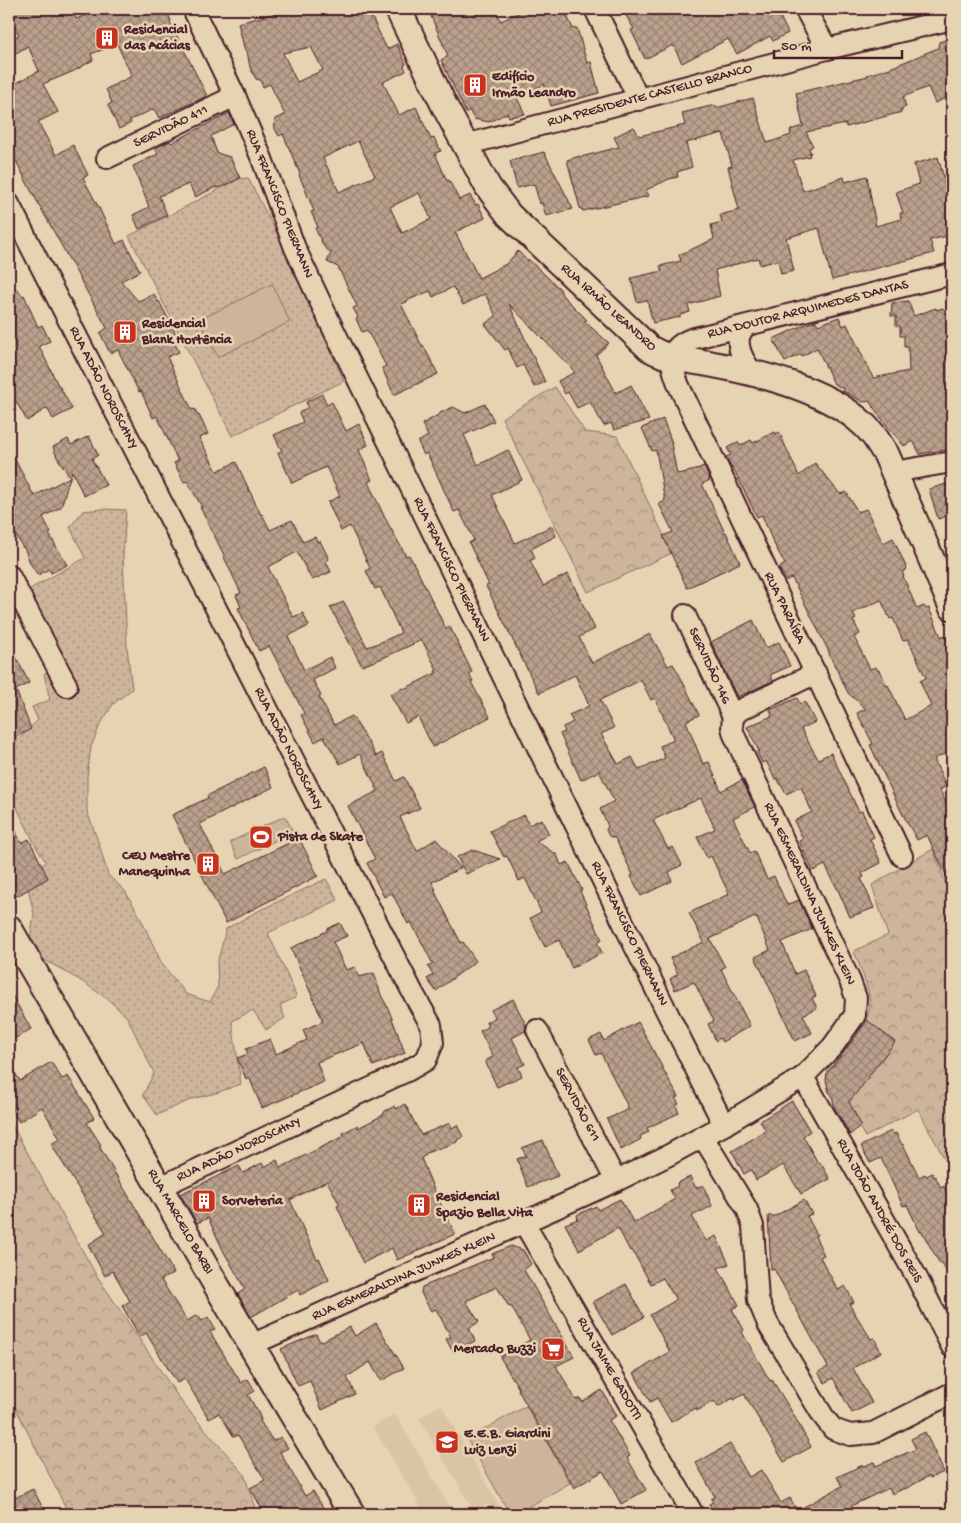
<svg xmlns="http://www.w3.org/2000/svg" width="961" height="1523" font-family="'Gochi Hand',sans-serif">
	<style>
		.built { fill: #d9c4a6 }
		.grass { fill: url(#grass-dots); stroke: #8c6a63 }
		.forest { fill: url(#forest-crowns); stroke: #8c6a63 }
		.pitch { fill: #cdb59b; stroke: #8c6a63 }
		.building { fill: url(#building-cross-hatch); stroke: #4a1f2b; fill-rule: evenodd }
		.lines { fill: none; stroke-linecap: round; stroke-linejoin: round }
		.minor-casing { stroke: #4a1f2b; stroke-width: 24 }
		.tertiary-casing { stroke: #4a1f2b; stroke-width: 29 }
		.minor { stroke: #e6d3b1; stroke-width: 20 }
		.tertiary { stroke: #e6d3b1; stroke-width: 25 }
		.labels { text-anchor: middle; dominant-baseline: central; stroke-width: 5; stroke-linejoin: round; paint-order: stroke }
		.poi-label { font-size: 14px; font-weight: bold; fill: #4a1f2b; stroke: #e6d3b1; text-anchor: start }
		.street-label { font-size: 14px; fill: #4a1f2b; stroke: #e6d3b1 }
	</style>
	<defs>
		<pattern id="grass-dots" width="8" height="8" patternUnits="userSpaceOnUse" patternTransform="scale(1.25)"><rect width="8" height="8" fill="#cdb59b"/><path d="M2 2h.1M6 6h.1" fill="none" stroke="#a8937f" stroke-width="1.8" stroke-linecap="round"/></pattern>
		<pattern id="forest-crowns" width="20" height="18" patternUnits="userSpaceOnUse" patternTransform="scale(1.25)"><rect width="20" height="18" fill="#cdb59b"/><path d="M2 6a3 3 0 1 1 6 0M12 15a3 3 0 1 1 6 0" fill="none" stroke="#a8937f"/></pattern>
		<pattern id="building-cross-hatch" width="8" height="8" patternUnits="userSpaceOnUse" patternTransform="scale(1.25)"><rect width="8" height="8" fill="#baa18c"/><path d="M0 0l8 8M0 8l8-8" fill="none" stroke="#998373"/></pattern>
	</defs>
	<rect width="100%" height="100%" fill="#e6d3b1"/>
	<filter id="ink" filterUnits="userSpaceOnUse"><feTurbulence type="fractalNoise" baseFrequency=".02" numOctaves="2"/><feDisplacementMap in="SourceGraphic" scale="10" xChannelSelector="R" yChannelSelector="G"/><feConvolveMatrix kernelMatrix="1 2 1 2 8 2 1 2 1" color-interpolation-filters="sRGB"/></filter>
	<g filter="url(#ink)">
		<!-- built -->
		<g class="built">
			<polygon points="441,1405 480,1472 504,1514 488,1514 492,1512 487,1504 474,1511 419,1418"/>
			<polygon points="395,1414 419,1455 454,1514 425,1514 373,1427"/>
		</g>
		<!-- grass -->
		<g class="grass">
			<polygon points="248,178 283,245 344,381 232,436 129,236 239,179"/>
			<polygon points="102,509 126,510 123,556 127,647 132,689 113,704 100,725 91,747 87,777 87,811 99,844 108,875 125,891 139,915 162,964 186,994 210,1002 218,986 217,964 226,929 256,912 326,879 338,900 268,933 297,997 280,1005 285,1018 266,1030 253,1010 232,1021 241,1084 216,1093 192,1099 157,1115 143,1095 154,1073 127,1017 110,1001 83,982 43,959 30,941 34,914 26,879 46,862 38,850 9,792 9,776 16,767 9,752 9,749 38,720 32,707 50,700 44,674 61,664 28,590 85,558 70,527 83,511"/>
		</g>
		<!-- forest -->
		<g class="forest">
			<polygon points="555,387 585,432 617,436 672,553 588,592 502,418"/>
			<path d="M933,849L947,887L952,884V1173L918,1109L865,1137L825,1068C838,1054 871,1023 870,1004C869,986 860,968 854,951L888,935L872,885Z"/>
			<polygon points="9,1120 95,1273 183,1404 244,1474 257,1514 69,1514 9,1395"/>
		</g>
		<!-- pitch -->
		<g class="pitch">
			<polygon points="272,284 290,322 218,357 199,320"/>
			<polygon points="285,816 293,832 238,859 230,842"/>
			<polygon points="526,1406 570,1483 516,1514 510,1514 467,1439"/>
		</g>
		<!-- building -->
		<g class="building">
			<polygon points="9,9 72,9 76,19 101,9 166,9 171,21 170,22 207,96 159,118 154,109 130,120 131,123 119,129 108,105 112,103 106,89 132,76 117,44 91,54 93,60 74,71 43,84 58,112 38,122 56,155 73,145 88,175 83,178 99,208 116,244 124,240 140,271 121,281 138,301 154,294 158,302 159,301 176,334 171,336 179,352 167,357 192,410 195,409 198,416 199,415 208,434 199,438 217,471 236,462 261,515 262,514 270,530 292,520 303,542 315,537 317,542 320,541 329,559 326,561 331,572 312,580 297,552 268,567 293,617 303,613 309,626 288,636 304,670 330,657 335,668 313,680 321,696 319,697 334,725 352,716 366,738 376,756 382,753 396,781 404,777 420,808 400,817 417,851 436,839 461,868 432,882 436,890 434,890 461,943 463,942 476,961 436,991 427,979 433,975 428,967 433,964 411,922 408,924 392,893 384,897 367,863 375,859 348,806 378,791 360,754 340,764 324,737 315,742 301,715 304,713 269,646 259,651 238,608 241,607 236,595 241,593 224,557 225,557 200,507 202,507 187,481 184,482 174,463 178,461 157,416 153,418 141,391 139,392 118,350 110,353 100,333 107,328 27,183 9,146 9,87 39,71 28,46 9,57 9,40 19,35 9,15"/>
			<path d="M292,9H368L387,49L397,44L406,64L404,66L406,71L383,82L399,115L416,107L431,139L434,138L441,151L435,153L447,181L449,180L459,200L470,195L476,205L478,204L485,218L455,232L479,278L506,264L518,251L527,261L528,259L560,289L562,295L587,320L584,321L609,343L596,355L616,393L631,385L649,420L614,430L611,423L604,426L590,402L577,408L568,392L565,394L558,381L575,372L509,304L545,382L534,387L523,365L517,368L508,348L505,350L485,324L496,316L485,294L463,305L453,287L433,297L430,291L406,301L407,302L401,304L422,346L423,345L438,374L394,395L382,368L386,366L367,330L362,332L356,319L358,317L353,308L357,306L338,267L327,262L331,253L324,247L315,228L318,227L311,212L314,211L299,175L300,174L283,134L279,136L274,127L275,119L285,115L270,84L263,87L260,80L256,79L250,67L247,51H245L238,23ZM311,47L323,70L297,82L283,53ZM358,141L375,176L339,192L323,158ZM419,193L431,219L402,233L390,207Z"/>
			<polygon points="428,9 495,9 501,21 526,9 564,9 573,29 577,28 587,63 591,62 599,93 551,106 544,84 517,98 525,114 509,117 507,113 489,122 474,119 469,110 466,113 441,60 448,56"/>
			<polygon points="622,9 776,9 788,33 773,41 770,36 737,54 728,39 682,63 673,45 645,59 631,30 634,29"/>
			<polygon points="952,38 952,95 935,103 928,87 903,97 906,107 901,109 902,112 846,127 846,124 806,132 813,146 809,148 811,153 809,153 810,156 793,160 803,191 844,177 845,182 867,176 876,226 901,219 900,213 903,213 896,192 919,184 914,164 938,157 948,192 952,190 952,235 930,240 934,253 832,280 819,228 786,238 794,271 781,274 778,260 760,265 758,258 715,270 720,296 688,305 690,312 680,315 680,317 653,323 647,300 637,302 631,278 662,271 660,266 681,261 679,255 714,239 711,225 722,222 720,215 739,210 728,167 732,166 723,133 686,143 692,167 677,172 678,177 669,179 646,190 649,196 583,211 580,208 567,160 580,156 581,157 619,147 614,137 634,127 639,136 685,125 682,113 715,105 716,108 753,98 767,143 791,135 790,130 803,126 796,93 868,76 867,75 890,68 938,48 939,42"/>
			<polygon points="229,113 234,124 211,136 217,153 230,157 240,178 224,186 217,188 216,187 195,197 189,184 159,196 167,215 139,229 133,215 149,207 133,166 158,154 155,148 170,141 171,143"/>
			<polygon points="544,152 573,209 546,216 542,203 540,204 534,184 517,188 510,161"/>
			<polygon points="18,289 22,296 24,295 38,327 42,325 50,341 39,346 59,387 60,387 72,409 53,419 47,408 27,421 13,396 9,399 9,294"/>
			<polygon points="908,301 914,316 936,308 936,310 943,308 945,311 952,309 952,449 920,454 913,441 904,446 887,426 869,401 863,402 842,390 844,389 834,384 817,348 802,356 801,354 785,362 773,339 806,324 816,321 818,325 839,317 843,326 847,324 873,378 909,371 908,347 904,347 904,336 900,336 900,326 896,326 896,316 891,316 892,303"/>
			<polygon points="322,394 327,405 332,402 346,431 359,424 368,445 359,450 372,480 368,482 385,518 406,556 409,555 415,566 446,629 450,627 472,672 469,674 473,681 471,682 490,717 433,747 418,717 406,723 390,694 403,688 404,689 436,673 435,671 437,670 422,640 385,657 362,666 330,607 344,602 367,647 379,643 401,633 380,587 375,589 366,571 370,568 350,526 341,531 328,502 340,496 326,467 292,483 278,453 282,451 274,435 303,422 299,413 308,407 306,402"/>
			<path d="M485,404L494,421L464,435L478,465L508,450L522,480L492,495L515,543L552,526L556,536L531,549L535,558L530,561L543,586L568,574L595,629L579,637L592,663L650,634L668,666L673,664L679,674L699,715L686,721L703,764L709,762L721,791L742,780L755,807L733,818L750,853L754,851L767,879L774,876L787,905L799,900L812,929L782,942L795,974L804,970L816,996L812,998L817,1008L803,1015L812,1033L795,1041L755,957L770,950L757,918L756,919L755,917L710,939L725,967L721,969L750,1026L722,1042L720,1038L716,1041L708,1024L714,1021L694,982L675,990L670,979L678,974L670,958L704,942L689,913L729,894L711,856L707,858L697,837L715,829L701,798L653,820L668,849L673,847L682,865L669,872L672,881L641,896L631,876L633,875L615,838L609,836L606,830L608,826L600,809L614,801L599,771L581,780L560,734L565,732L563,727L573,722L569,715L589,706L584,694L575,675L539,693L486,586L489,585L469,543L474,540L459,510L454,512L427,453L424,455L418,442L428,436L422,424L440,414V413L453,407L465,413ZM641,680L651,700L655,698L674,740L660,746L665,758L639,770L632,757L618,764L601,734L614,728L600,700Z"/>
			<polygon points="663,419 672,443 671,443 677,474 692,471 704,466 710,480 702,484 725,533 726,532 740,563 687,588 663,536 673,532 659,504 665,501 656,450 652,451 642,428"/>
			<path d="M775,432L776,434L779,432L799,476L815,463L840,494L846,492L858,512L866,509L883,543L893,538L907,569L902,572L904,576H903L917,609L924,606L926,609L929,608L941,637L944,635L952,651V750L934,759L946,786L940,790L952,817V888L927,835L917,840L902,813L870,745L873,744L857,713L866,709L848,693L829,654H830L792,578L786,581L779,568L785,564L773,542L762,515L757,517L733,468L732,469L726,457L731,455L727,448L738,442L740,446L751,440L753,443ZM881,600L890,619L893,618L903,641L908,639L926,678L920,681L931,706L905,720L888,685L887,686L879,670L878,671L876,667L870,669L854,637L860,634L853,620L856,619L853,613Z"/>
			<polygon points="89,436 98,455 92,459 106,485 84,496 72,471 61,507 43,517 51,533 49,534 67,565 51,573 49,569 38,575 30,563 24,547 23,548 9,523 17,519 9,503 9,448 34,496 70,477 57,457 53,447 68,439 71,445"/>
			<polygon points="950,483 952,490 952,514 938,519 929,489"/>
			<polygon points="753,620 766,648 779,642 790,666 770,675 773,681 737,697 711,642"/>
			<polygon points="9,643 29,683 16,690 31,729 9,741"/>
			<polygon points="797,698 800,704 805,702 815,722 801,729 818,759 831,753 859,812 862,811 874,837 870,839 881,863 862,873 864,877 861,878 874,908 850,917 838,890 825,865 813,871 799,841 803,839 794,821 812,812 801,787 786,794 777,778 775,779 766,761 762,763 757,752 759,751 747,727 772,716 770,710"/>
			<polygon points="264,767 273,787 200,824 225,874 299,838 318,876 226,923 172,815 208,798 207,796"/>
			<polygon points="524,815 529,825 541,819 549,834 536,841 557,855 561,865 568,862 582,890 580,891 602,940 597,942 602,953 572,968 559,940 545,947 530,918 541,912 525,878 519,881 507,856 504,857 490,831"/>
			<polygon points="9,816 21,843 29,839 48,878 15,897 13,893 9,895"/>
			<polygon points="473,850 500,859 466,874 457,857"/>
			<polygon points="340,923 347,936 333,942 346,970 355,967 359,977 374,973 381,995 388,1008 405,1053 373,1066 364,1043 317,1062 324,1082 262,1108 249,1077 246,1079 237,1058 248,1054 246,1049 270,1039 276,1054 307,1040 303,1030 323,1021 291,948 327,931 327,929"/>
			<polygon points="9,990 31,1029 9,1042"/>
			<polygon points="513,999 526,1025 525,1031 512,1038 525,1064 518,1067 522,1076 497,1087 485,1061 493,1057 480,1031 488,1027 486,1022 495,1018 491,1010"/>
			<polygon points="867,1020 895,1042 868,1077 869,1077 849,1102 861,1125 850,1135 834,1106 832,1095 829,1092 826,1080 827,1073 852,1042"/>
			<polygon points="638,1022 678,1097 675,1098 679,1104 676,1106 679,1113 647,1128 649,1132 640,1136 641,1139 621,1150 607,1119 629,1109 601,1053 596,1055 589,1040 601,1034 604,1041"/>
			<polygon points="51,1062 62,1079 68,1076 94,1118 87,1123 101,1145 99,1146 174,1273 161,1280 187,1321 197,1315 202,1321 208,1317 215,1329 210,1332 241,1383 248,1379 255,1391 248,1395 258,1412 261,1420 260,1421 273,1441 281,1437 288,1448 280,1452 305,1496 313,1491 327,1514 265,1514 250,1488 265,1480 238,1435 234,1437 219,1413 209,1419 185,1379 177,1383 146,1333 140,1337 122,1306 130,1301 113,1271 105,1276 88,1245 106,1233 51,1144 60,1139 42,1107 19,1122 9,1104 9,1063 20,1081"/>
			<polygon points="792,1101 810,1131 803,1136 818,1163 820,1162 830,1179 801,1194 783,1165 756,1180 751,1170 744,1174 732,1151 766,1131 760,1121"/>
			<polygon points="405,1104 421,1135 450,1123 452,1128 457,1125 463,1137 457,1140 457,1142 426,1153 426,1155 421,1158 434,1190 455,1234 397,1260 392,1248 363,1263 337,1206 340,1205 327,1181 290,1200 317,1259 319,1258 329,1280 300,1295 298,1290 251,1317 238,1294 245,1289 224,1252 208,1218 197,1223 180,1194 239,1166 243,1173 262,1163 264,1167 277,1160 280,1168 344,1136 343,1133 358,1125 358,1128 383,1115 385,1111 395,1106 396,1109"/>
			<polygon points="891,1131 893,1134 896,1133 902,1145 903,1144 919,1177 925,1174 927,1176 932,1173 934,1177 935,1176 941,1188 944,1186 952,1207 952,1283 942,1263 940,1264 922,1232 920,1232 907,1205 903,1206 881,1158 870,1163 861,1146"/>
			<polygon points="543,1140 558,1176 528,1187 517,1159 526,1156 522,1148"/>
			<polygon points="690,1177 696,1188 703,1185 712,1206 692,1216 706,1241 716,1236 729,1264 718,1268 739,1305 732,1309 744,1330 742,1332 770,1381 772,1380 792,1412 811,1447 784,1462 744,1394 734,1400 733,1398 718,1407 714,1401 697,1411 696,1408 671,1422 657,1398 650,1402 634,1373 670,1352 650,1315 676,1300 663,1278 651,1284 632,1250 630,1251 618,1228 579,1250 565,1224 578,1219 577,1215 596,1206 598,1210 620,1199 634,1223 675,1199 670,1190 678,1186 677,1183"/>
			<polygon points="804,1200 812,1214 807,1216 817,1235 815,1236 824,1255 820,1257 838,1290 845,1286 854,1302 849,1304 871,1339 874,1338 881,1352 853,1368 872,1403 852,1413 833,1378 825,1383 818,1372 828,1367 774,1269 771,1270 768,1216 775,1216"/>
			<polygon points="511,1246 523,1250 526,1255 531,1264 524,1270 574,1357 556,1366 576,1400 580,1398 582,1402 602,1390 616,1416 609,1420 630,1456 627,1458 646,1490 621,1504 603,1471 574,1488 518,1390 519,1389 500,1357 530,1340 511,1306 509,1307 497,1287 466,1301 479,1322 469,1328 475,1341 453,1352 446,1339 451,1337 436,1309 431,1311 421,1293 422,1287 484,1261 494,1257 492,1254"/>
			<polygon points="626,1284 644,1317 612,1335 593,1302"/>
			<polygon points="376,1323 404,1368 381,1381 370,1362 347,1377 355,1394 322,1410 310,1381 298,1386 281,1349 316,1334 320,1342 350,1327 355,1336"/>
			<polygon points="925,1432 944,1472 930,1478 929,1476 905,1489 905,1488 892,1494 889,1488 851,1506 855,1514 791,1514 842,1486 837,1477 863,1465 864,1466 874,1462 876,1466 916,1449 911,1439"/>
			<polygon points="730,1444 749,1477 761,1470 781,1503 790,1498 796,1509 788,1514 715,1514 709,1504 713,1502 711,1499 715,1497 696,1463"/>
			<polygon points="33,1489 46,1514 9,1514 9,1501"/>
		</g>
		<g class="lines">
			<!-- minor casing -->
			<g class="minor-casing">
				<g id="minor">
					<polyline points="193,9 235,96 262,159 295,248 325,312 666,1010 724,1125"/>
					<polyline points="595,9 639,100"/>
					<polyline points="805,9 827,49"/>
					<polyline points="465,145 827,49 952,19"/>
					<polyline points="107,158 235,96"/>
					<polyline points="9,204 414,995 431,1025 433,1043 426,1060 407,1071 160,1187"/>
					<path d="M745,326C743,329 740,334 739,337C737,350 745,363 752,372"/>
					<polyline points="894,472 952,462"/>
					<polyline points="9,575 67,686"/>
					<polyline points="685,615 733,717"/>
					<path d="M902,856L679,386C671,365 665,349 691,339L952,274"/>
					<polyline points="537,1030 616,1181"/>
					<polyline points="803,1077 916,1276 952,1347"/>
					<polyline points="703,1137 747,1209 753,1226 758,1300 768,1324 823,1416 833,1429 850,1435 873,1433 952,1393"/>
					<polyline points="524,1223 693,1514"/>
					<polyline points="251,1345 616,1181 669,1155 724,1125 803,1077 833,1046 855,1015 856,998 850,981 734,735 732,727 733,717 740,710 816,673"/>
				</g>
			</g>
			<!-- tertiary casing -->
			<g class="tertiary-casing">
				<g id="tertiary">
					<path d="M398,9L445,107L488,187L509,215L649,348C668,360 689,359 711,364C763,374 835,391 871,432C877,439 881,447 886,454L952,607"/>
					<polyline points="9,928 251,1345 352,1514"/>
				</g>
			</g>
			<!-- minor -->
			<use href="#minor" class="minor"/>
			<!-- tertiary -->
			<use href="#tertiary" class="tertiary"/>
		</g>
	</g>
	<!-- icons -->
	<defs>
		<g id="building-square" transform="scale(1.25)"><rect x="-9" y="-9" width="18" height="18" rx="4" fill="#c8321e" stroke="#e6d3b1"/><path d="M-4-6H4V6H1V3H-1V6H-4ZM-2.5-4.3h1.7v1.8h-1.7ZM.8-4.3h1.7v1.8H.8ZM-2.5-1h1.7V.8h-1.7ZM.8-1h1.7V.8H.8Z" fill="#fff"/></g>
		<g id="stadium-square" transform="scale(1.25)"><rect x="-9" y="-9" width="18" height="18" rx="4" fill="#c8321e" stroke="#e6d3b1"/><path d="M0-5a6.5 5 0 1 0 0 10a6.5 5 0 1 0 0-10ZM-3.5-1.8h7v3.6h-7Z" fill="#fff"/></g>
		<g id="supermarket-square" transform="scale(1.25)"><rect x="-9" y="-9" width="18" height="18" rx="4" fill="#c8321e" stroke="#e6d3b1"/><path d="M-6-5.5h2.5l.6 2H6L4.5 2H-2.5L-4.4-4H-6ZM-1.5 3.2a1.3 1.3 0 1 0 .1 0ZM3 3.2a1.3 1.3 0 1 0 .1 0Z" fill="#fff"/></g>
		<g id="school-square" transform="scale(1.25)"><rect x="-9" y="-9" width="18" height="18" rx="4" fill="#c8321e" stroke="#e6d3b1"/><path d="M0-5L7-2L0 1L-7-2ZM-4 1L0 2.5L4 1V4Q0 6-4 4Z" fill="#fff"/></g>
	</defs>
	<g fill-rule="evenodd">
		<use href="#building-square" x="107" y="38"/>
		<use href="#building-square" x="475" y="85"/>
		<use href="#building-square" x="125" y="332"/>
		<use href="#stadium-square" x="261" y="837"/>
		<use href="#building-square" x="208" y="864"/>
		<use href="#building-square" x="204" y="1201"/>
		<use href="#building-square" x="419" y="1205"/>
		<use href="#supermarket-square" x="553" y="1349"/>
		<use href="#school-square" x="447" y="1442"/>
	</g>
	<g class="labels">
		<!-- poi labels -->
		<g class="poi-label">
			<text x="124" y="30">Residencial<tspan x="124" dy="16">das Acácias</tspan></text>
			<text x="492" y="77">Edifício<tspan x="492" dy="16">Irmão Leandro</tspan></text>
			<text x="142" y="324">Residencial<tspan x="142" dy="16">Blank Hortência</tspan></text>
			<text x="278" y="837">Pista de Skate</text>
			<text x="190" y="856" text-anchor="end">CEU Mestre<tspan x="190" dy="16">Manequinha</tspan></text>
			<text x="436" y="1197">Residencial<tspan x="436" dy="16">Spazio Bella Vita</tspan></text>
			<text x="222" y="1201">Sorveteria</text>
			<text x="536" y="1349" text-anchor="end">Mercado Buzzi</text>
			<text x="464" y="1434">E.E.B. Giardini<tspan x="464" dy="16">Luiz Lenzi</tspan></text>
		</g>
		<!-- street labels -->
		<g class="street-label">
			<text transform="translate(650 96) rotate(-15)">RUA PRESIDENTE CASTELLO BRANCO</text>
			<text transform="translate(171 127) rotate(-26)">SERVIDÃO 411</text>
			<text transform="translate(279 204) rotate(68)">RUA FRANCISCO PIERMANN</text>
			<text transform="translate(608 308) rotate(42)">RUA IRMÃO LEANDRO</text>
			<text transform="translate(808 310) rotate(-14)">RUA DOUTOR ARQUIMEDES DANTAS</text>
			<text transform="translate(103 388) rotate(63)">RUA ADÃO NOROSCHNY</text>
			<text transform="translate(451 570) rotate(64)">RUA FRANCISCO PIERMANN</text>
			<text transform="translate(784 608) rotate(64)">RUA PARAÍBA</text>
			<text transform="translate(709 666) rotate(65)">SERVIDÃO 146</text>
			<text transform="translate(288 749) rotate(63)">RUA ADÃO NOROSCHNY</text>
			<text transform="translate(809 894) rotate(65)">RUA ESMERALDINA JUNKES KLEIN</text>
			<text transform="translate(629 934) rotate(64)">RUA FRANCISCO PIERMANN</text>
			<text transform="translate(577 1105) rotate(62)">SERVIDÃO 611</text>
			<text transform="translate(239 1150) rotate(-25)">RUA ADÃO NOROSCHNY</text>
			<text transform="translate(879 1211) rotate(61)">RUA JOÃO ANDRÉ DOS REIS</text>
			<text transform="translate(180 1222) rotate(60)">RUA MARCELO BARBI</text>
			<text transform="translate(404 1277) rotate(-24)">RUA ESMERALDINA JUNKES KLEIN</text>
			<text transform="translate(609 1369) rotate(60)">RUA JAIME GADOTTI</text>
		</g>
	</g>
	<!-- margin -->
	<rect width="961" height="1523" fill="none" stroke="#e6d3b1" stroke-width="30"/>
	<rect x="15" y="15" width="931" height="1493" fill="none" stroke="#4a1f2b" stroke-width="2" filter="url(#ink)"/>
	<!-- scale -->
	<path d="M774 50v8h128v-8" fill="none" stroke="#4a1f2b" stroke-width="2.5"/>
	<text x="781" y="50" font-size="15" fill="#4a1f2b" stroke="#e6d3b1" stroke-width="4" paint-order="stroke">50 m</text>
</svg>
